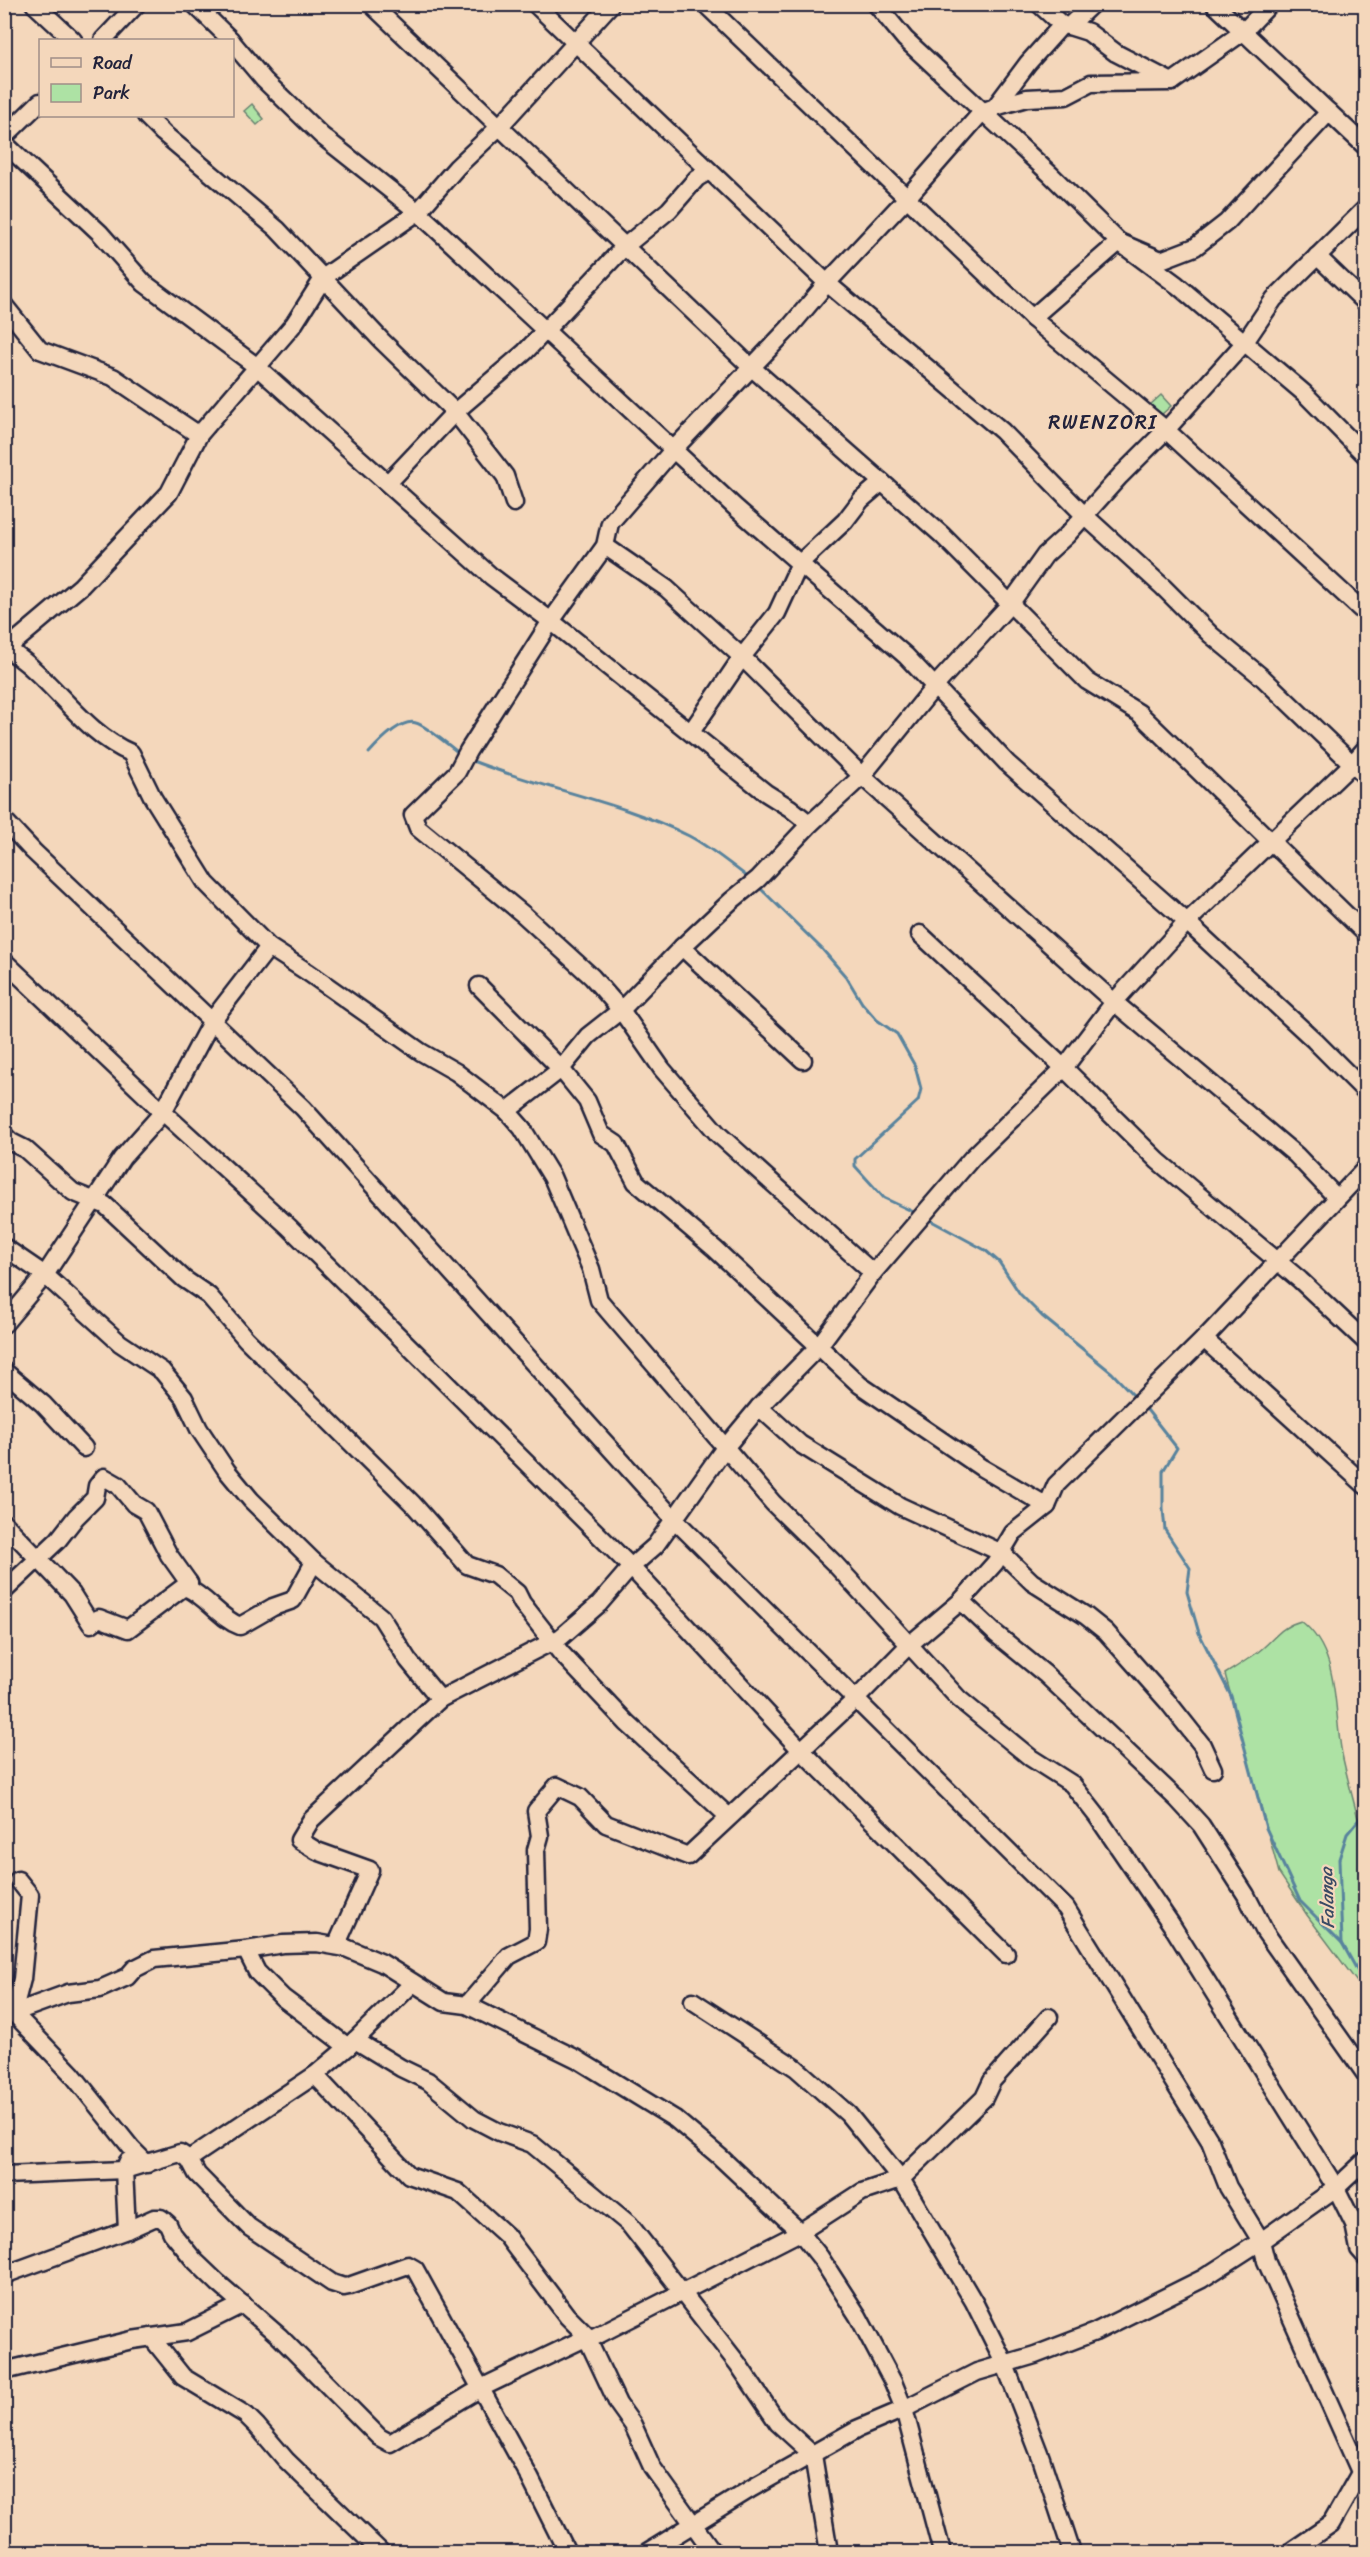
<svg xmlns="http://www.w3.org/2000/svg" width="1370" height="2557" font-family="Sriracha,sans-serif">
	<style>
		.green { fill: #ade2a4; stroke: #688270; stroke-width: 1.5 }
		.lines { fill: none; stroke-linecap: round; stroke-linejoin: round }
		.stream { stroke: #59839d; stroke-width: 3 }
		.minor-casing { stroke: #22223b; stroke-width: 21 }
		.minor { stroke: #f4d7bb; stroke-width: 16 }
		.labels { text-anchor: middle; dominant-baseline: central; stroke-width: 4.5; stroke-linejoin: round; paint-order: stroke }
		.water-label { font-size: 18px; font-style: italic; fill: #394a64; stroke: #f4d7bb }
		.quarter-label { font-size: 20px; letter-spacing: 1.5px; fill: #22223b; stroke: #f4d7bb }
	</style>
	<rect width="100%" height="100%" fill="#f4d7bb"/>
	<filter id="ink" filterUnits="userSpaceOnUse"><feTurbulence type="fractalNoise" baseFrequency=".0167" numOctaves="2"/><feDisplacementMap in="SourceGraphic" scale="12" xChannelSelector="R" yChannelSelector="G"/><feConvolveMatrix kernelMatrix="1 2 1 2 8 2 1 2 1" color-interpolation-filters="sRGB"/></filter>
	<g filter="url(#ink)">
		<!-- green -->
		<g class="green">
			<polygon points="252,104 264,119 257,125 244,111"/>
			<polygon points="1161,395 1171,406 1161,415 1150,405"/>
			<path d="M1301,1621C1341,1652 1333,1709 1342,1754C1347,1778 1354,1802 1360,1826L1365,1835V2002L1357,1982L1307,1915L1279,1873L1225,1674C1236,1667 1247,1660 1258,1652C1275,1639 1279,1627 1301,1621Z"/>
		</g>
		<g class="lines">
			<!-- stream -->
			<g class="stream">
				<path d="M369,753C378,743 401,718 416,723C425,725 451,747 460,754"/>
				<path d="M470,760C542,789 620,801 689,836C710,847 730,864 749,878"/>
				<polyline points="759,887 822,949 847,978 862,1003 877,1020 897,1034 915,1066 921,1089 918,1101 855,1159 855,1166 884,1198 918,1214"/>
				<polyline points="926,1218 985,1250 999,1262 1020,1294 1042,1316 1112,1373 1135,1397"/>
				<polyline points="1144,1406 1177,1448 1163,1471 1163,1509 1165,1530 1190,1568 1187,1592 1199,1633 1231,1696 1266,1828 1300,1901 1342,1943"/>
				<polyline points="1366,1811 1347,1834 1339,1859 1342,1943 1366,1986"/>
			</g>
			<!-- minor casing -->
			<g class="minor-casing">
				<g id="minor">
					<polyline points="34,4 73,40"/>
					<polyline points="194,4 231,40"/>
					<polyline points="371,4 751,367 942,535 1087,681 1139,713 1366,934"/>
					<polyline points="535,4 827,283 1002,431 1084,515 1163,587 1211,635 1263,678 1366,777"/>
					<polyline points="705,4 1032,318 1166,430 1366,614"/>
					<polyline points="876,4 905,39 1050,174 1119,242 1177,285 1304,393 1366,456"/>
					<polyline points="1039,4 1062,25"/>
					<polyline points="1214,4 1366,147"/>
					<polyline points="1069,26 1088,32 1116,53 1172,82"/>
					<polyline points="103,40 137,4"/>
					<polyline points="232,42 264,80 322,136 418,212 736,508 906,656 1007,763 1187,922 1314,1040 1366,1092"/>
					<polyline points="995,107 1027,98 1066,96 1091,83 1172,82 1243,32 1270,4"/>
					<polyline points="146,116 163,133 277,229 382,341 455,412 505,476 514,503"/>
					<polyline points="4,137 40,102"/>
					<polyline points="4,143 100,233 144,283 256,366 491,576 551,621 766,793 790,808 810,824"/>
					<polyline points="1317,256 1366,303"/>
					<polyline points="4,305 40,350 113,377 199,435"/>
					<polyline points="1032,318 1119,242 1161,260 1195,247 1227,222 1329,112"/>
					<polyline points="388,483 455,412 525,352 624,247 669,210 697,178 709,171"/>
					<polyline points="605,546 666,588 742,657 862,776 1114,1002 1296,1155 1337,1198"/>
					<path d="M4,645C13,654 24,660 33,669C65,698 91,736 131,753L153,798L206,883L269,947L309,973L421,1052L456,1072L507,1111L522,1128L552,1177L591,1269L599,1300L610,1313L773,1503L835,1564L959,1699L1031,1758L1072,1784L1097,1816L1171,1924L1336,2188L1354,2224L1359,2249L1366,2257"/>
					<polyline points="4,651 81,586 169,493 199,435 294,324 324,277 418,212 457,167 499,127 611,4"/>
					<polyline points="691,732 742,657 777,613 800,563 845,521 861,500 882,482"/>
					<polyline points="4,820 33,851 303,1108 673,1518 1066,1908 1210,2141 1228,2187 1261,2241 1266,2261 1366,2485"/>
					<polyline points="920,934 1064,1068 1158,1161 1300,1280 1366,1342"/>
					<polyline points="682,947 803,1060"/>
					<polyline points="4,961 163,1112 289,1227 631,1567 800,1749 1006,1954"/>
					<polyline points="479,986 561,1069 587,1101 601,1134 616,1144 636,1182 715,1249 860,1385 982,1468 1047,1506"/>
					<polyline points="507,1111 561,1069 588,1036 621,1010 682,947 731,901 758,879 810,824 862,776 935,686 1010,604 1045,555 1067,535 1120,476 1166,430 1245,342 1274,299 1366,208"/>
					<polyline points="4,1135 11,1142 25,1149 73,1192 105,1205 184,1279 209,1296 246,1339 413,1504 467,1565 495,1575 517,1593 522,1603 561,1653 627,1723 729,1817"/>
					<polyline points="4,1247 45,1275 120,1343 162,1371 184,1398 199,1429 227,1471 251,1500 314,1562 381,1617 408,1660 440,1699"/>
					<polyline points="873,1273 718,1134 662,1069 621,1010 592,977 524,915 418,828 413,815 457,772 468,751 551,621 605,546 610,523 673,450 789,328 827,283 906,199 982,112 995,107 1028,63 1062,25 1069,26 1092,4"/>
					<polyline points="4,1324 45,1275 122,1158 163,1112 211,1022 269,947"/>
					<polyline points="1204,1339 1366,1486"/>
					<polyline points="4,1371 43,1404 84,1448"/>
					<polyline points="759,1407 800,1444 900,1506 1002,1553 1032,1582 1086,1616 1106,1632 1168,1702 1202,1745 1213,1769"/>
					<path d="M4,1523L72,1594L91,1624L99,1618L128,1629L189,1583L187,1588C207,1597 219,1618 240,1626L273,1607L293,1600L314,1562"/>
					<polyline points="4,1591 58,1540 76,1517 95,1498 97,1486 104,1477 118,1485 134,1504 146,1511 169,1555 189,1583"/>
					<polyline points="961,1601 996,1634 1045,1674 1178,1800 1201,1825 1246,1895 1265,1932 1366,2075"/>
					<polyline points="336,1946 370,1870 317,1851 299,1840 311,1820 440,1699 561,1637 599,1604 631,1567 655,1546 724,1449 759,1407 818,1347 873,1273 972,1158 1064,1068 1114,1002 1187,922 1352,764 1366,748"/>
					<polyline points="246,1950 257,1972 283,1998 348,2047"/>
					<polyline points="693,2001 796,2068 848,2114 901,2179 974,2302 1004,2362 1041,2458 1072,2552"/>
					<polyline points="4,2003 72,2074 132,2149 147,2164"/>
					<polyline points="467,2005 509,1956 536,1942 538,1929 536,1850 540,1836 536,1811 557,1786 580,1797 606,1824 688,1856 856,1699 909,1645 961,1601 995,1563 1013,1533 1047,1506 1056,1485 1204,1339 1366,1168"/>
					<polyline points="13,2013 68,1993 100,1989 127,1977 134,1969 154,1959 246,1950 283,1944 317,1943 346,1948 382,1963 444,2002 467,2005 577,2059 675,2119 719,2156 800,2232 820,2257 858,2316 893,2382 904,2409 942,2552"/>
					<polyline points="13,2013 22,1979 30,1895 18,1880"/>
					<polyline points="355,2040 401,2068 428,2081 474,2119 499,2132 532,2144 629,2224 738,2364 778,2423 813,2455 829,2552"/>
					<polyline points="315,2075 409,2175 458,2192 506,2235 567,2316 585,2334 618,2404 633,2425 652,2467 713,2552"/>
					<polyline points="189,2159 315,2075 348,2047 413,1983"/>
					<polyline points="4,2175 124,2170 180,2153 189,2159 197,2174 249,2227 332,2283 344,2287 349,2286 408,2265 415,2269 530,2478 567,2552"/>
					<polyline points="127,2230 124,2170 128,2161"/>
					<polyline points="4,2275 127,2230 154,2218 161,2218 168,2224 172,2233 194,2260 218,2283 279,2336 379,2437 390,2443 481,2388 579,2341 596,2336 800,2232 862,2192 901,2179 984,2098 992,2081 1049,2017"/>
					<polyline points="151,2337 183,2377 246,2415 257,2426 286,2460 381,2552"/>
					<polyline points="4,2371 132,2340 187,2332 243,2304"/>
					<polyline points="648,2552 752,2488 857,2429 904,2409 977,2372 1035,2355 1095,2332 1202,2279 1261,2241 1336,2188 1366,2160"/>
					<polyline points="1290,2552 1331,2524 1360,2473"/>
				</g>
			</g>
			<!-- minor -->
			<use href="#minor" class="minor"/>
		</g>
	</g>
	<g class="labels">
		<!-- water labels -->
		<g class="water-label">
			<text transform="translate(1327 1898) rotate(-92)">Falanga</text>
		</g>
		<!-- quarter labels -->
		<g class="quarter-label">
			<text x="1103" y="422">RWENZORI</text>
		</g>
	</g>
	<!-- margin -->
	<rect width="1370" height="2557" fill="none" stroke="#f4d7bb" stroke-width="24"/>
	<rect x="12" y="12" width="1346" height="2533" fill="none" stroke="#22223b" stroke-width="2" filter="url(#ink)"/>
	<!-- legend -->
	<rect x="39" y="39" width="195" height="78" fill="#f4d7bb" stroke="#a08f88" stroke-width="1.5"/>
	<rect x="51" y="58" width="30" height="9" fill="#f4d7bb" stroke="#a08f88" stroke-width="1.5"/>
	<text x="93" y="69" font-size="18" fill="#22223b">Road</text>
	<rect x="51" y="84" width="30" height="18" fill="#ade2a4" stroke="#a08f88" stroke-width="1.5"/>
	<text x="93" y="99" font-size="18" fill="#22223b">Park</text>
</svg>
